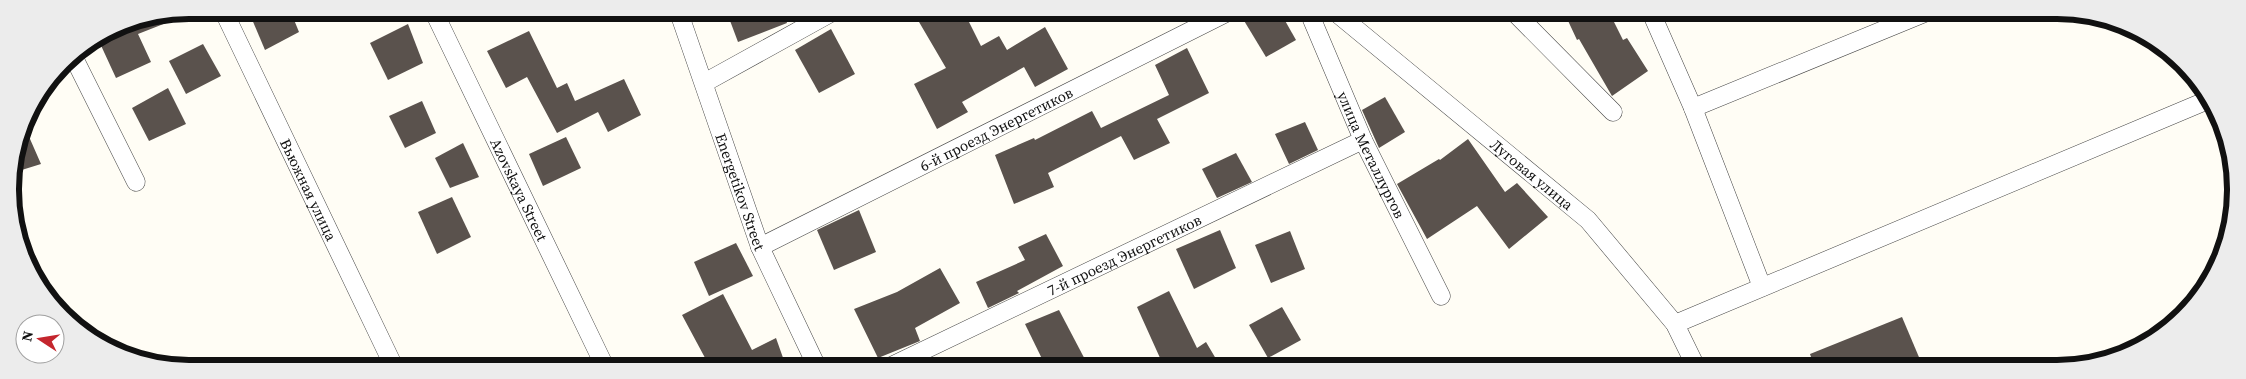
<svg xmlns="http://www.w3.org/2000/svg" width="2246" height="379" font-family="'Source Serif 4',serif">
	<style>
		.building { fill: #5a524d }
		.lines { fill: none; stroke-linecap: round; stroke-linejoin: round }
		.minor-casing { stroke: #444; stroke-width: 19 }
		.minor { stroke: #fff; stroke-width: 18 }
		.labels { text-anchor: middle; dominant-baseline: central; stroke-width: 5; stroke-linejoin: round; paint-order: stroke }
		.street-label { font-size: 15px; fill: #111; stroke: #fff }
		.rim { fill: none; stroke: #111; stroke-width: 6 }
	</style>
	<rect width="100%" height="100%" fill="#fffdf5"/>
	<!-- building -->
	<g class="building">
		<polygon points="248,10 290,10 299,32 265,50"/>
		<polygon points="726,10 783,10 787,23 738,42"/>
		<polygon points="912,10 963,10 981,46 999,36 1007,50 1045,27 1068,69 1035,87 1024,67 962,102 968,112 937,129 914,84 946,68"/>
		<polygon points="1262,10 1279,10 1296,40 1266,57 1243,19"/>
		<polygon points="1563,10 1608,10 1623,40 1627,38 1648,71 1612,96 1579,39 1577,40"/>
		<polygon points="164,15 166,23 138,34 151,62 116,78 98,39 121,24"/>
		<polygon points="408,24 423,63 388,80 370,43"/>
		<polygon points="831,29 855,74 819,93 795,50"/>
		<polygon points="529,31 557,88 567,83 575,101 624,79 641,115 608,132 598,112 557,133 527,77 506,88 487,51"/>
		<polygon points="203,44 221,76 186,94 169,61"/>
		<polygon points="1187,48 1209,93 1157,119 1170,143 1134,160 1121,136 1048,173 1054,187 1014,204 995,155 1034,138 1035,140 1092,111 1101,128 1169,95 1155,65"/>
		<polygon points="168,88 186,124 149,141 132,108"/>
		<polygon points="1385,97 1405,132 1379,148 1362,110"/>
		<polygon points="422,101 436,133 405,148 389,116"/>
		<polygon points="1305,122 1318,150 1289,164 1275,134"/>
		<polygon points="23,123 41,164 12,173 18,147"/>
		<polygon points="566,137 581,168 543,186 529,154"/>
		<polygon points="1468,139 1505,192 1517,183 1548,217 1509,249 1477,206 1427,239 1397,184 1439,159 1440,160"/>
		<polygon points="463,143 479,177 450,188 435,158"/>
		<polygon points="1236,153 1252,182 1217,198 1202,169"/>
		<polygon points="452,197 471,237 437,254 418,212"/>
		<polygon points="859,210 876,252 834,270 817,230"/>
		<polygon points="1220,230 1236,268 1194,289 1176,249"/>
		<polygon points="1290,231 1305,269 1271,283 1255,245"/>
		<polygon points="1046,234 1063,266 1017,291 1019,293 988,308 976,282 1025,260 1018,247"/>
		<polygon points="736,243 753,276 709,296 694,262"/>
		<polygon points="940,268 960,303 915,328 920,341 878,358 854,309 897,292"/>
		<polygon points="1169,291 1197,348 1206,342 1222,369 1165,369 1137,307"/>
		<polygon points="723,294 752,350 776,338 787,369 711,369 682,315"/>
		<polygon points="1282,307 1301,340 1268,358 1249,325"/>
		<polygon points="1059,310 1090,369 1047,369 1025,324"/>
		<polygon points="1902,317 1924,369 1815,369 1810,354"/>
	</g>
	<g class="lines">
		<!-- minor casing -->
		<g class="minor-casing">
			<g id="minor">
				<path id="s1" d="M223,10L395,369"/>
				<path id="s2" d="M433,10L606,369"/>
				<path id="s3" d="M678,10L760,247L818,369"/>
				<path id="s4" d="M1308,10L1363,140L1441,296"/>
				<path id="s5" d="M1333,10L1588,220L1675,324L1697,369"/>
				<polyline points="1512,10 1613,112"/>
				<polyline points="1650,10 1693,108 1762,287"/>
				<polyline points="73,56 136,182"/>
				<polyline points="704,83 836,10"/>
				<polyline points="1693,108 1932,10"/>
				<path id="s6" d="M760,247L1232,10"/>
				<polyline points="1675,324 2208,100"/>
				<path id="s7" d="M885,369L1363,140"/>
			</g>
		</g>
		<!-- minor -->
		<use href="#minor" class="minor"/>
	</g>
	<g class="labels">
		<!-- street labels -->
		<g class="street-label">
			<text stroke="none"><textPath href="#s6" startOffset="264">6-й проезд Энергетиков</textPath></text>
			<text stroke="none"><textPath href="#s4" startOffset="158">улица Металлургов</textPath></text>
			<text stroke="none"><textPath href="#s5" startOffset="258">Луговая улица</textPath></text>
			<text stroke="none"><textPath href="#s1" startOffset="199">Вьюжная улица</textPath></text>
			<text stroke="none"><textPath href="#s2" startOffset="199">Azovskaya Street</textPath></text>
			<text stroke="none"><textPath href="#s3" startOffset="192">Energetikov Street</textPath></text>
			<text stroke="none"><textPath href="#s7" startOffset="265">7-й проезд Энергетиков</textPath></text>
		</g>
	</g>
	<!-- crop -->
	<path d="M0 0H2246V379H0ZM189 19H2057A170 170 0 0 1 2227 189V190A170 170 0 0 1 2057 360H189A170 170 0 0 1 19 190V189A170 170 0 0 1 189 19Z" fill="#ececec" fill-rule="evenodd"/>
	<path class="rim" d="M189 19H2057A170 170 0 0 1 2227 189V190A170 170 0 0 1 2057 360H189A170 170 0 0 1 19 190V189A170 170 0 0 1 189 19Z"/>
	<!-- north arrow -->
	<g transform="translate(40 339) rotate(282)"><circle r="24" fill="#ffffff" stroke="#a0a0a0"/>
	<path d="M0-4L9 19L0 12L-9 19Z" fill="#c4262e"/>
	<text y="-8" font-size="14" font-weight="bold" text-anchor="middle" fill="#111111">N</text>
	</g>
</svg>
